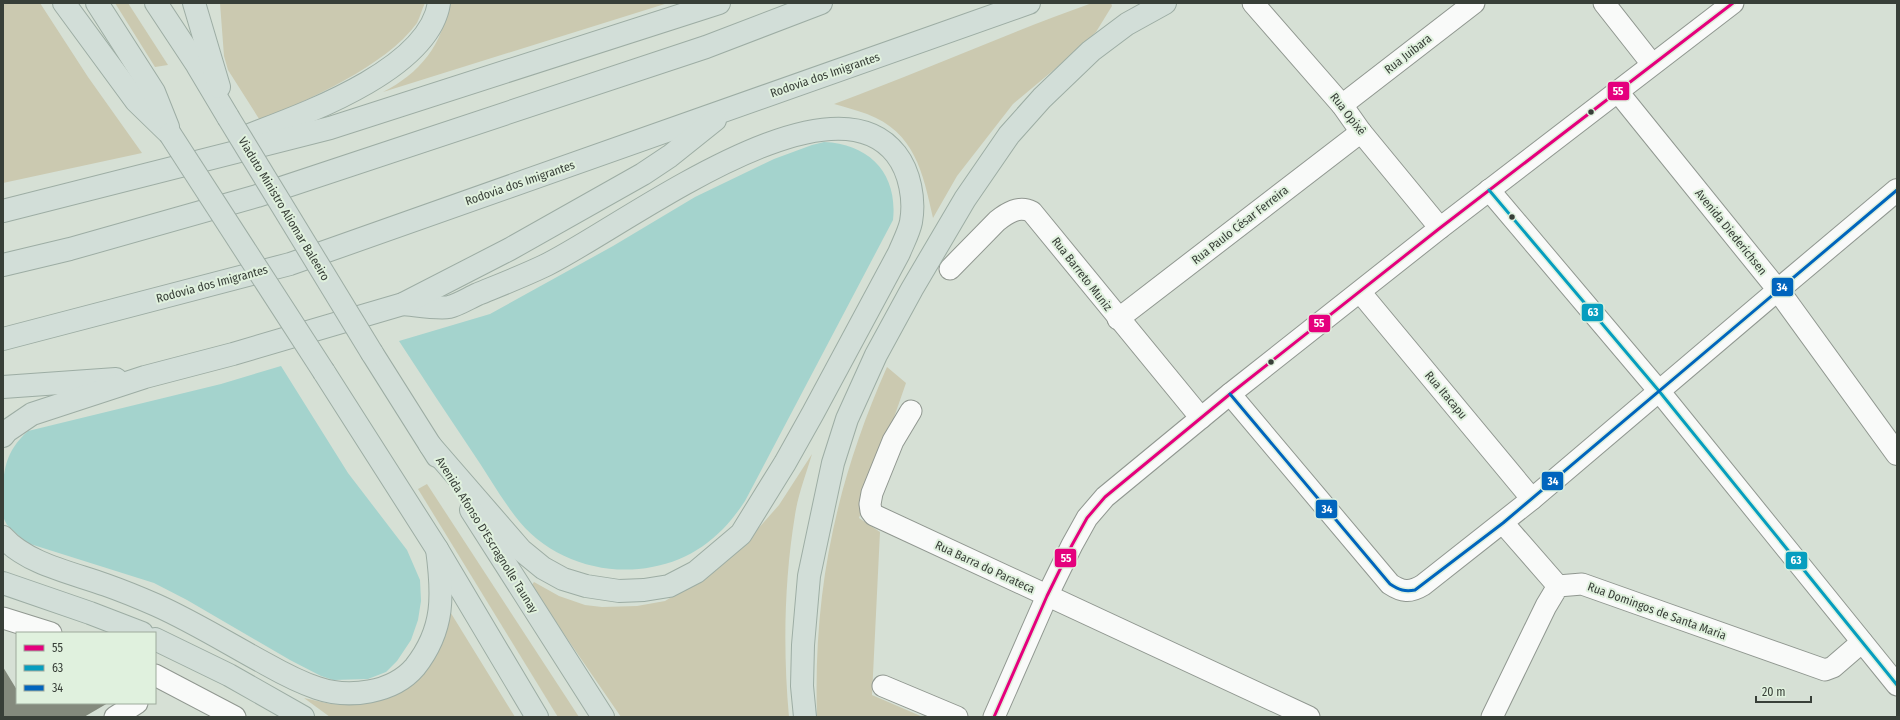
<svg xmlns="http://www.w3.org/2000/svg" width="1900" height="720" font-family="'Fira Sans Condensed',sans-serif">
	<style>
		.green { fill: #cbc9b0 }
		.water { fill: #a4d3cd }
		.building { fill: #848a7d }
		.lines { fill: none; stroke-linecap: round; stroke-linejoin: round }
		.street-casing { stroke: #909790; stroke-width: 23 }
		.secondary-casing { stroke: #909790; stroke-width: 24 }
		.highway-casing { stroke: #9dada4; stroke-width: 24 }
		.street { stroke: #f9faf9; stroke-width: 21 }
		.secondary { stroke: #f9faf9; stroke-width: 22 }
		.highway { stroke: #d2ded8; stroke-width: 22 }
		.highway-bridge-casing { stroke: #9dada4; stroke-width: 24; stroke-linecap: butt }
		.highway-bridge { stroke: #d2ded8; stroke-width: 22 }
		.bus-1-casing { stroke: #e0f1de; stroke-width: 6 }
		.bus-2-casing { stroke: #e0f1de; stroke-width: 6 }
		.bus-3-casing { stroke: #e0f1de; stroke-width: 6 }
		.bus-1 { stroke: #e5007d; stroke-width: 3 }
		.bus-2 { stroke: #069ebf; stroke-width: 3 }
		.bus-3 { stroke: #0065bd; stroke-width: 3 }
		.bus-dot { fill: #383f38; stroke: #e0f1de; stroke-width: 1.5 }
		.labels { text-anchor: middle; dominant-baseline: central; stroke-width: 4; stroke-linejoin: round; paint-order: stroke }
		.street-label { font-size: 12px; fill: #383f38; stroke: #e0f1de }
		.line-badge { stroke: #e0f1de; stroke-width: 1.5 }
		.badge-label { font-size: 11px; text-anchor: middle; font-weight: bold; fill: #fff }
	</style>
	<rect width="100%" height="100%" fill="#d6e0d5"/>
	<!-- green -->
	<g class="green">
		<polygon points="3,3 40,3 88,77 142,153 3,183"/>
		<polygon points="115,3 128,3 168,65 155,67"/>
		<path d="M220,3H425C422,9 420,17 417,23C384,68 310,97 261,122L228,70L224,56Z"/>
		<path d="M448,3H668L383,92C419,74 444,44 448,3Z"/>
		<path d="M1092,3H1111L1112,6L1096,32L1074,53L1013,104L957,176L933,218C923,173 915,132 867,114C856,110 845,107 834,104C921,72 1005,34 1092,3Z"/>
		<path d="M887,367L906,383L859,518L880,532L872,695L923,717H817C813,591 836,482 887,367Z"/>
		<path d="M812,454C806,474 798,495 795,515C784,582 783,651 789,717H621L531,586L534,582L559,596L585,605L602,607L637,606L665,601L715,571L740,549L779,505Z"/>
		<polygon points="427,484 579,717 558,717 556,714 418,489"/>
		<polygon points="449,610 515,717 330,717 304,698 331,704 351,705 380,699"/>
	</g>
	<!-- water -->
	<g class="water">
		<path d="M824,142C870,144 898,174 893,220L745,501C723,535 693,560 652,567C602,577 546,558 515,516C499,495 486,472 471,450C447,414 423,378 399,341L490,314L613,246L695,197L774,159L812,145Z"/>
		<path d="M281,366L348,473L407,550L420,580L421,601L418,620L411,640L397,661L386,672L368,679L333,680L321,676L290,660L187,600L154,583L27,543L7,525L3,517C3,480 0,456 28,431L221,384Z"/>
	</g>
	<!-- building -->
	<polygon class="building" points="3,667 17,690 17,703 108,703 84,717 3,717"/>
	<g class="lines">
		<!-- street casing -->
		<g class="street-casing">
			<g id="street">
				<polyline points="1253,3 1342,105 1361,132 1440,228"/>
				<polyline points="1604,3 1652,64"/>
				<polyline points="1342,105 1474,3"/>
				<polyline points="1489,190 1659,391 1897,685"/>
				<path d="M950,269L997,221C1007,213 1019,205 1032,212L1201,418"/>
				<polyline points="1360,292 1532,499"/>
				<polyline points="1118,319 1361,132"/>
				<path d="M1230,394L1390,584C1402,592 1410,593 1423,585L1532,499L1778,290L1618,92"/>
				<polyline points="911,411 893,441 872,493 870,504 871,511 874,515 1309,717"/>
				<polyline points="1503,523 1558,586"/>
				<polyline points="3,618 51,633"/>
				<polyline points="155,675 235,717"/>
				<polyline points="883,686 957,717"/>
				<polyline points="115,717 137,703"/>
				<polyline points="994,717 1047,596 1072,545 1087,518 1105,497 1230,394 1440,228 1733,3"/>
				<polyline points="1492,717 1546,606 1558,586 1582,584 1825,670 1833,667 1862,642"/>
			</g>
		</g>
		<!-- secondary casing -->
		<g class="secondary-casing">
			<polyline id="secondary" points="1897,190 1778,290 1897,454"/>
		</g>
		<!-- highway casing -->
		<g class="highway-casing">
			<g id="highway">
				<polyline points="64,3 136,101 170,134"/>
				<polyline points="97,3 154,92 168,127"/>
				<polyline points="156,3 197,65 228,117"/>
				<polyline points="194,3 219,87"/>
				<path d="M242,141L252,134C307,113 429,69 439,3"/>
				<polyline points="3,211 330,128 719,3"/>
				<polyline points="3,265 70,249 257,196 706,47 821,3"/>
				<path d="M403,304C415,305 438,309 449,307C458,305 469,298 478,294C500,285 523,276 544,266C616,232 828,66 896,154C910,172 915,200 911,222C909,232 903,243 899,253L813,413L785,463L741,534L696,572L669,586L644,590L619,591L586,586L563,579L543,568L521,550L430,445"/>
				<polyline points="3,339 290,264 1029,3"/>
				<polyline points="372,353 437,456"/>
				<polyline points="324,372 437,549 537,717"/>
				<polyline points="3,387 116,379"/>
				<polyline points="3,436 7,431 32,414 145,377 233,354 403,304 510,249 643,174 670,156 715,120"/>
				<polyline points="471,510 603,717"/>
				<path d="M3,537C27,564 73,573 106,585C123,591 140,598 156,605C194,622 229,644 266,664C282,673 299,682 317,688C349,699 393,693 415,667C445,629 443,594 437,549"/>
				<polyline points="3,583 90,613 142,633"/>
				<polyline points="155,639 229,675 303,717"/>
				<polyline points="805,717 802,686 803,645 809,576 833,463 847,419 876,355 912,289 965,199 1009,135 1042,98 1091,51 1127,24 1165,3"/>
			</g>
		</g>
		<!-- street -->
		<use href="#street" class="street"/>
		<!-- secondary -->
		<use href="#secondary" class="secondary"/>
		<!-- highway -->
		<use href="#highway" class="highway"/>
		<!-- highway-bridge casing -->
		<g class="highway-bridge-casing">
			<g id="highway-bridge">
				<polyline points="228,117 372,353"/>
				<polyline points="170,134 324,372"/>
			</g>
		</g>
		<!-- highway-bridge -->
		<use href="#highway-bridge" class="highway-bridge"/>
		<!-- bus-1 casing -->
		<g class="bus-1-casing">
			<polyline id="bus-1" points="994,717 1047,596 1072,545 1087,518 1105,497 1230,394 1440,228 1733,3"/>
		</g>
		<!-- bus-2 casing -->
		<g class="bus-2-casing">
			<polyline id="bus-2" points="1489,190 1659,391 1897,685"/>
		</g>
		<!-- bus-3 casing -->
		<g class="bus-3-casing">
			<path id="bus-3" d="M1230,394L1390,584C1399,590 1405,592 1415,590L1503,523L1897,190"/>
		</g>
		<!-- bus-1 -->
		<use href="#bus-1" class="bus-1"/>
		<!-- bus-2 -->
		<use href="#bus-2" class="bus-2"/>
		<!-- bus-3 -->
		<use href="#bus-3" class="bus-3"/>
	</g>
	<!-- markers -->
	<g class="bus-dot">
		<circle cx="1591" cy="112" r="3.5"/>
		<circle cx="1512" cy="217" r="3.5"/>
		<circle cx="1271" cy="362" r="3.5"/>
	</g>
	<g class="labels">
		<!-- street labels -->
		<g class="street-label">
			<text transform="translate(1408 54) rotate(-38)">Rua Juibara</text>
			<text transform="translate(825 75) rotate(-19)">Rodovia dos Imigrantes</text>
			<text transform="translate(1348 114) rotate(52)">Rua Opixê</text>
			<text transform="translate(520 183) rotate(-19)">Rodovia dos Imigrantes</text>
			<text transform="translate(284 209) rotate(59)">Viaduto Ministro Aliomar Baleeiro</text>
			<text transform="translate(1240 225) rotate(-38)">Rua Paulo César Ferreira</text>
			<text transform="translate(1731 232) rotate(51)">Avenida Diederichsen</text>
			<text transform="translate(1082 274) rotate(52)">Rua Barreto Muniz</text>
			<text transform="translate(212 284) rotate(-15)">Rodovia dos Imigrantes</text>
			<text transform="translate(1446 395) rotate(50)">Rua Itacapu</text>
			<text transform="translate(487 535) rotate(58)">Avenida Afonso D'Escragnolle Taunay</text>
			<text transform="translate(985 567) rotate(25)">Rua Barra do Parateca</text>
			<text transform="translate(1657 611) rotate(20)">Rua Domingos de Santa Maria</text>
		</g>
	</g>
	<g class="line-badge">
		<rect x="1607" y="81" width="23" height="20" rx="4" fill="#e5007d"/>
		<rect x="1771" y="277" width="23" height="20" rx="4" fill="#0065bd"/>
		<rect x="1581" y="303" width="23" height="19" rx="4" fill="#069ebf"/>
		<rect x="1308" y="314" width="23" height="19" rx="4" fill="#e5007d"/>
		<rect x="1541" y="471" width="23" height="20" rx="4" fill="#0065bd"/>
		<rect x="1315" y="499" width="23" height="20" rx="4" fill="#0065bd"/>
		<rect x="1054" y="548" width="23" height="20" rx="4" fill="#e5007d"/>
		<rect x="1785" y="551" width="23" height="19" rx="4" fill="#069ebf"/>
	</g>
	<g class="badge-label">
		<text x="1618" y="95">55</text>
		<text x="1782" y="291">34</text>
		<text x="1593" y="316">63</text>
		<text x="1319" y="327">55</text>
		<text x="1553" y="485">34</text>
		<text x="1327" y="513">34</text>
		<text x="1066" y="562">55</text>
		<text x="1796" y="564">63</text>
	</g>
	<!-- border -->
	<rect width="1900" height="720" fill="none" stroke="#383f38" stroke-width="8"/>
	<!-- legend -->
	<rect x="16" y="632" width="140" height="72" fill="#e0f1de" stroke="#9daa9c"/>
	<rect x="24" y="645" width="20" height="6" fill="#e5007d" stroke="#9daa9c"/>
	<text x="52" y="652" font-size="12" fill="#383f38">55</text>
	<rect x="24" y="665" width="20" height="6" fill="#069ebf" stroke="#9daa9c"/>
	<text x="52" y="672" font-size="12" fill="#383f38">63</text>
	<rect x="24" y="685" width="20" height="6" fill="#0065bd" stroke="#9daa9c"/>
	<text x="52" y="692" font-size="12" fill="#383f38">34</text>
	<!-- scale -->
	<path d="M1756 696v6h55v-6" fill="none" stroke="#383f38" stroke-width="2"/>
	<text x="1762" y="696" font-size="12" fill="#383f38" stroke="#e0f1de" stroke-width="3" paint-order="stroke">20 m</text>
</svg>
